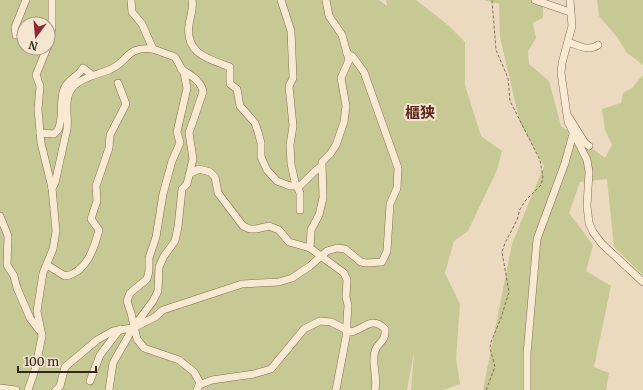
<svg xmlns="http://www.w3.org/2000/svg" width="643" height="390" font-family="Merriweather,'Noto Sans JP',serif">
	<style>
		.green { fill: #c7c994; fill-rule: evenodd }
		.lines { fill: none; stroke-linecap: round; stroke-linejoin: round }
		.minor-casing { stroke: #836b58; stroke-width: 8 }
		.path { stroke: #836b58; stroke-width: 1; stroke-dasharray: 3 2; stroke-linecap: butt }
		.minor { stroke: #f7e9d2; stroke-width: 7 }
		.labels { text-anchor: middle; dominant-baseline: central; stroke-width: 4; stroke-linejoin: round; paint-order: stroke }
		.quarter-label { font-size: 15px; font-weight: bold; fill: #5e251e; stroke: #f3e5cf }
	</style>
	<rect width="100%" height="100%" fill="#ebdabf"/>
	<!-- green -->
	<g class="green">
		<path d="M0,0H379L387,6L386,0H416L448,25L465,42V85L481,136L502,151L497,170L468,231L454,241L445,273L460,304L456,358L460,384L443,390H411L414,353L407,390H0ZM24,24H48V48H24Z"/>
		<polygon points="484,0 543,0 543,18 533,23 536,38 528,51 529,64 549,81 561,126 605,158 612,145 605,130 602,109 621,103 623,93 632,88 643,75 643,275 614,247 607,179 580,182 569,213 593,245 586,271 611,286 594,367 609,373 606,390 483,390 512,244 544,166 520,123 500,37 499,4"/>
		<polygon points="597,0 643,0 643,65 627,53 617,37 599,16"/>
	</g>
	<g class="lines">
		<!-- minor casing -->
		<g class="minor-casing">
			<g id="minor">
				<polyline points="131,0 132,12 142,24 153,49 175,57 184,73 187,88 177,132 180,143 172,161 163,194 156,237 149,258 149,271 147,279 130,293 127,301 131,313 137,339 144,348 179,360 194,372 200,383 197,390"/>
				<path d="M192,0C194,9 190,16 189,25C185,54 209,59 230,67V84L237,89L240,106L255,123L258,132L261,143V157L267,170L277,181L290,186H300L314,172L320,167"/>
				<polyline points="281,0 291,31 293,78 289,86 293,126 290,145 291,164 295,182 300,193 300,210"/>
				<polyline points="535,0 570,12"/>
				<polyline points="570,0 572,26 562,63 561,73 568,122 587,160 589,172 587,206 589,223 593,232 602,244 643,282"/>
				<polyline points="16,35 15,27 26,0"/>
				<path d="M568,42C578,45 588,52 598,45"/>
				<polyline points="48,46 52,28 52,0"/>
				<polyline points="568,116 585,143 589,146"/>
				<path d="M40,133L54,134L58,130C64,118 59,102 64,89C68,79 79,76 83,68L92,75"/>
				<polyline points="191,173 199,169 210,172 215,177 218,193 243,226 250,229 256,229 269,226 279,230 289,242 310,248 344,273 347,280 346,297 348,305 346,337 336,390"/>
				<path d="M52,188L55,183C59,165 63,147 67,129C69,115 62,96 75,85C86,75 99,75 111,69C129,61 126,46 153,49"/>
				<polyline points="0,216 8,236 7,265 14,276 17,288 30,318 39,330"/>
				<polyline points="310,248 311,230 319,215 323,198 322,162 330,154 336,145 344,122 346,106 341,78 349,60 342,35 329,16 326,0"/>
				<path d="M47,265L65,276C86,273 94,249 99,230L91,219L97,201L96,186L109,148L110,135L126,104L118,83"/>
				<polyline points="90,381 100,355 120,329"/>
				<path d="M199,385L212,380L254,374L271,369L304,329L320,321L331,322L351,332C365,329 371,315 385,329C386,343 378,341 375,351C371,363 378,376 375,390"/>
				<polyline points="0,388 16,390"/>
				<polyline points="28,390 35,370 42,336 37,311 43,273 53,249 56,231 52,188 41,143 38,109 40,86 36,75 47,48"/>
				<polyline points="56,390 60,386 65,367 97,340 113,331 133,328 155,317 163,310 242,284 279,282 292,278 310,266 327,251 337,248 345,249 361,262 366,263 382,262 387,251 390,204 397,188 398,168 364,72 353,57 347,53"/>
				<path d="M109,390L113,363L133,328L153,301L158,291L159,267L164,256L175,241L178,227L182,189L187,184L193,159L189,133L203,92C202,81 190,75 181,69"/>
				<polyline points="527,390 527,354 537,239 565,163 573,134"/>
			</g>
		</g>
		<!-- path -->
		<polyline class="path" points="486,390 495,367 490,348 491,342 501,318 509,292 502,252 505,243 517,220 520,209 525,201 541,185 543,177 540,160 510,101 508,78 496,50 492,0"/>
		<!-- minor -->
		<use href="#minor" class="minor"/>
	</g>
	<g class="labels">
		<!-- quarter labels -->
		<g class="quarter-label">
			<text x="420" y="112">櫃狭</text>
		</g>
	</g>
	<!-- north arrow -->
	<g transform="translate(36 36) rotate(196)"><circle r="19" fill="#f3e5cf" stroke="#a69987"/>
	<path d="M0-3L7 15L0 10L-7 15Z" fill="#902b35"/>
	<text y="-6" font-size="11" font-weight="bold" text-anchor="middle" fill="#33261c">N</text>
	</g>
	<!-- scale -->
	<path d="M18 366v6h78v-6" fill="none" stroke="#33261c" stroke-width="2"/>
	<text x="24" y="366" font-size="12" fill="#33261c" stroke="#f3e5cf" stroke-width="3" paint-order="stroke">100 m</text>
</svg>
